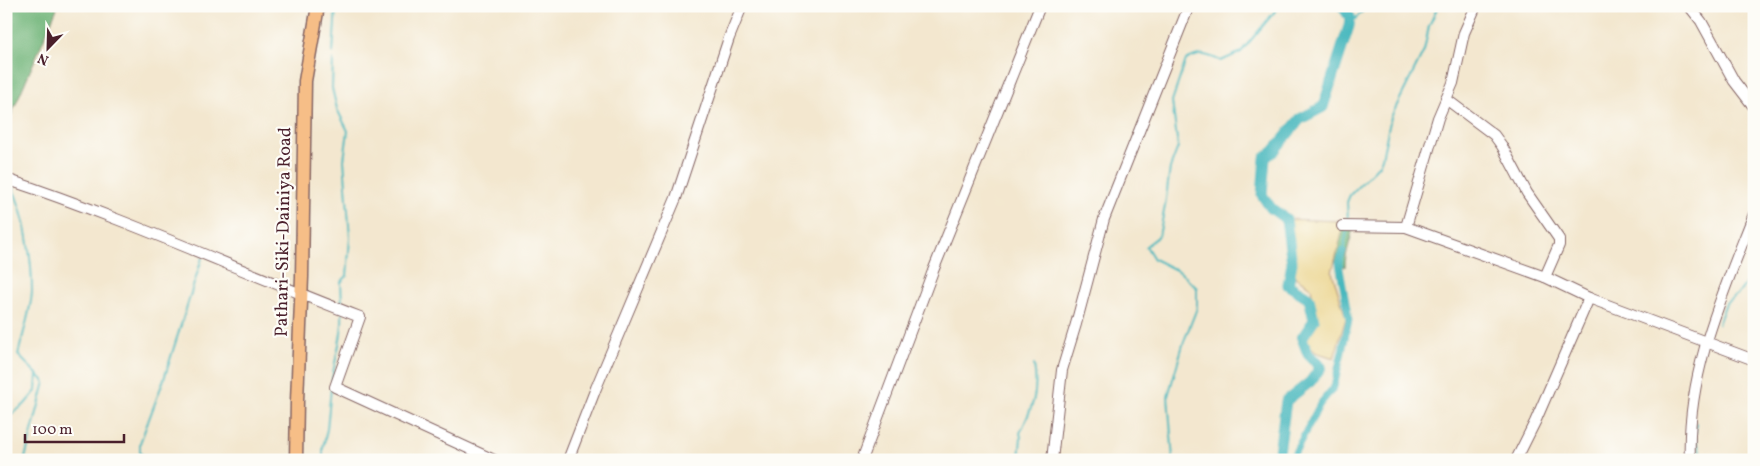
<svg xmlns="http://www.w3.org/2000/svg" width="1760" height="466" font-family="Vollkorn,serif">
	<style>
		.forest { fill: #72b67a; stroke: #5e6a52 }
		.sand { fill: #eeda9e; stroke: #9c7c64 }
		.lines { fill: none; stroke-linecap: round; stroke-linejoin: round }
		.stream { stroke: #48b8be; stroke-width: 2 }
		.canal { stroke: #48b8be; stroke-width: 7 }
		.river { stroke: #48b8be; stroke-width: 11 }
		.minor-casing { stroke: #856564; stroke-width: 12 }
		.major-casing { stroke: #856564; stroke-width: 15 }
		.minor { stroke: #fff; stroke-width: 10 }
		.major { stroke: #f6be87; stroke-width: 12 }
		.labels { text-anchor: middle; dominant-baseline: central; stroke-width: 4.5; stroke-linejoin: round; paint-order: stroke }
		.street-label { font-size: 18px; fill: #4a1f2b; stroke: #fdfcf7 }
	</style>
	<rect width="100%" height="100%" fill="#fdfcf7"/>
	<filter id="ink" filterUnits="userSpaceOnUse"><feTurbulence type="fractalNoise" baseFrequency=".02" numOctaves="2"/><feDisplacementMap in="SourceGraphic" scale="10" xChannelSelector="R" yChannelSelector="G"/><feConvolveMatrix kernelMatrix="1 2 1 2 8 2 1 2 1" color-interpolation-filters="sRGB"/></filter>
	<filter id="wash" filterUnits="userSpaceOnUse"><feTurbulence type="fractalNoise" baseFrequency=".0096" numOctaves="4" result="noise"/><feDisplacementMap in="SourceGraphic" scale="20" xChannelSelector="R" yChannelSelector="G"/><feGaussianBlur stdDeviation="1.12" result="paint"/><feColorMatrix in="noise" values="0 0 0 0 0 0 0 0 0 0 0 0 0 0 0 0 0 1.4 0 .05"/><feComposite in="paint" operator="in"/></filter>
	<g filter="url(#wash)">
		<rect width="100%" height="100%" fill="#f3e7cf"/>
		<!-- forest -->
		<g class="forest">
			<polygon points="6,6 58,6 6,127"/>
			<path d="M1342,226L1353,227C1351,241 1345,253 1345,267L1335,261Z"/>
		</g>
		<!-- sand -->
		<polygon class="sand" points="1286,219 1340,221 1342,233 1332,272 1346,318 1334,358 1315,352 1306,340 1316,321 1311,287 1295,277"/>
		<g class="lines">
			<!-- stream -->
			<g class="stream">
				<polyline points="1349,26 1367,6"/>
				<polyline points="333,53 336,6"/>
				<polyline points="333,59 332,88 337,109 348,131 344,160 350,238 347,276 341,282 342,305"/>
				<path d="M11,185C25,212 32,259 32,290C32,307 22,337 18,355L45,382L25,458L28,460"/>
				<polyline points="1348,221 1347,202 1350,195 1379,165 1382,158 1391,117 1424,51 1429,26 1438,6"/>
				<polyline points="1343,251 1347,231"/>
				<polyline points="1718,324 1726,303 1739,293 1754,272"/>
				<path d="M332,381C334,359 344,335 342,314"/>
				<polyline points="6,418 24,405 36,391 37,374"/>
				<polyline points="1696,423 1695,436 1703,460"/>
				<polyline points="158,460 140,454 140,443 164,379 202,258"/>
				<polyline points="323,460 323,448 327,429 331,388"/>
				<path d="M1019,460L1021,437L1020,433C1032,408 1039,394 1034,365"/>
				<path d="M1173,460L1168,396L1184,341L1197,308V288L1180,272L1154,259L1146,246L1159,236L1165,206L1170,168L1178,147L1172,101L1186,60C1202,52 1205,54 1221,61L1241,52L1276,10V6"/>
			</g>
			<!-- canal -->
			<polyline class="canal" points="1291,460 1320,404 1334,387 1349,320 1339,263 1343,251"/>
			<!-- river -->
			<polyline class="river" points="1278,460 1286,401 1310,382 1321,367 1308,354 1302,338 1314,320 1309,298 1288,285 1292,263 1286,219 1271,208 1262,195 1265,158 1274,151 1300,119 1323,107 1349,26 1350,17 1342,6"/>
		</g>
	</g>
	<g filter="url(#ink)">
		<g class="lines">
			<!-- minor casing -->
			<g class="minor-casing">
				<g id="minor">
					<polyline points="1476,6 1464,33 1453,83 1438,118 1406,227 1545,277"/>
					<polyline points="1689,6 1701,21 1734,81 1754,107"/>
					<polyline points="1446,99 1494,135 1502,146 1527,193 1559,239 1559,245 1545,277 1589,298 1754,360"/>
					<path d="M6,179C127,219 242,272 360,317L335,387L494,460"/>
					<polyline points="1342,226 1406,227"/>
					<polyline points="568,460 596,388 676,198 729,38 742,6"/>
					<polyline points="862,460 933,271 1040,6"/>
					<polyline points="1052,460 1062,370 1076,324 1104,219 1189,6"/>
					<polyline points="1516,460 1535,422 1589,298"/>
					<path d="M1690,460C1686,374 1723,293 1754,214"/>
				</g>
			</g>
			<!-- major casing -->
			<g class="major-casing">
				<polyline id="major" points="296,460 297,401 302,277 305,81 318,6"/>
			</g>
			<!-- minor -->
			<use href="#minor" class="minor"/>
			<!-- major -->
			<use href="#major" class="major"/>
		</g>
	</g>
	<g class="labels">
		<!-- street labels -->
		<g class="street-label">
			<text transform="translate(284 232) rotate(-89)">Pathari-Siki-Dainiya Road</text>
		</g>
	</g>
	<!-- margin -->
	<rect width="1760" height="466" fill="none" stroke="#fdfcf7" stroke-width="25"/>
	<!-- north arrow -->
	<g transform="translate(48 48) rotate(203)" stroke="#fdfcf7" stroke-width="4" paint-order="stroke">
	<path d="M0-4L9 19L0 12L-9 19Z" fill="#4a1f2b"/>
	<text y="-8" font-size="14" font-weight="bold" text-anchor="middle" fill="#4a1f2b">N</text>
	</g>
	<!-- scale -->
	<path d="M25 434v8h99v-8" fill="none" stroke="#4a1f2b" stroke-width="2.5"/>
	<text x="32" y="434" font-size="15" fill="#4a1f2b" stroke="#fdfcf7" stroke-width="4" paint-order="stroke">100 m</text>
</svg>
